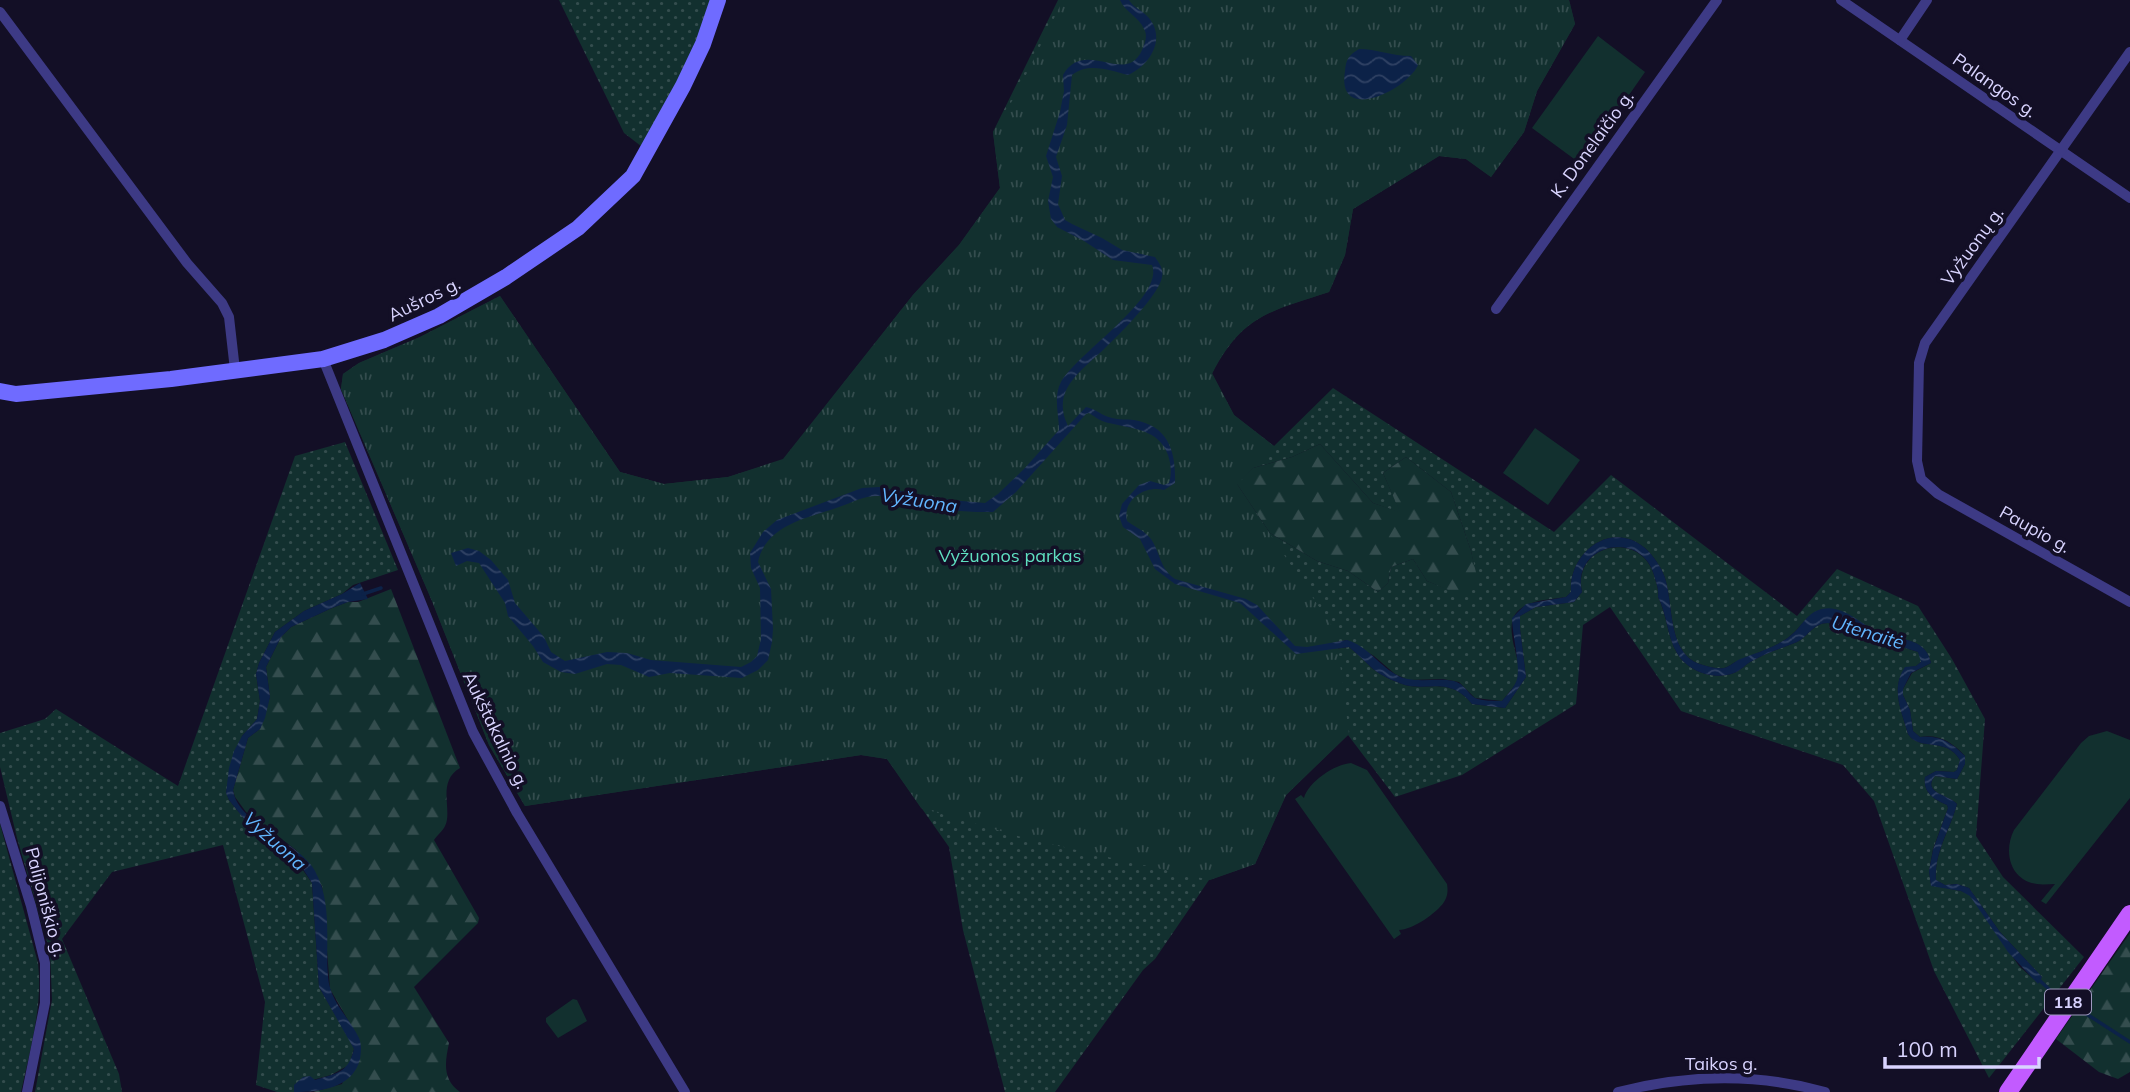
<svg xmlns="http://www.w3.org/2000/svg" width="2130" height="1092" font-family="Mulish,sans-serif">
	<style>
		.grass { fill: url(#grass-dots); fill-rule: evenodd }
		.forest { fill: url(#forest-firs) }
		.park { fill: url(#park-tufts) }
		.garden { fill: #12302f }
		.water { fill: url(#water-waves) }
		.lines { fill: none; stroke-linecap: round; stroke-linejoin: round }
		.stream { stroke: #0c2248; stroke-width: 3.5 }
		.street { stroke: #3d3a85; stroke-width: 10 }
		.secondary { stroke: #6f6bff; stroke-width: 16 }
		.primary { stroke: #c25bff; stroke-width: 18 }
		.labels { text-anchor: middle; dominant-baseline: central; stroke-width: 7; stroke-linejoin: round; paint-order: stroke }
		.shield { fill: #130f26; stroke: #9e99be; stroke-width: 2 }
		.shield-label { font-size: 16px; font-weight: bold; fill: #d9d4ff }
		.street-label { font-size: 18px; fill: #d9d4ff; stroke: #130f26 }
		.park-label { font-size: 18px; fill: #5fe0c0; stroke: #130f26 }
		.water-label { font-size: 19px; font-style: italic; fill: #62b6ff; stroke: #130f26 }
	</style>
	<defs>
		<pattern id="grass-dots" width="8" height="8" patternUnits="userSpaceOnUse" patternTransform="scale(1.75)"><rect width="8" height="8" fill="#12302f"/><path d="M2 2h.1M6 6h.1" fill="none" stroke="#344d4e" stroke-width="1.8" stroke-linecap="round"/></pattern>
		<pattern id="forest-firs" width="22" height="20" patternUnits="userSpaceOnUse" patternTransform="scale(1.75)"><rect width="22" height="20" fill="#12302f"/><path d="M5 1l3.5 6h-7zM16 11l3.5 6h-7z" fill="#344d4e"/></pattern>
		<pattern id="park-tufts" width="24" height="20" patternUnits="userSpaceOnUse" patternTransform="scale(1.75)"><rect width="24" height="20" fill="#12302f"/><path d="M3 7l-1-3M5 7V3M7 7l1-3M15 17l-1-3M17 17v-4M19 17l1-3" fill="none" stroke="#344d4e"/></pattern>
		<pattern id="water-waves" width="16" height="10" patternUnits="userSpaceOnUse" patternTransform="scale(1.75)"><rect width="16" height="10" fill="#0c2248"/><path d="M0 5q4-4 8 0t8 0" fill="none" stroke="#2f4163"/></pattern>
	</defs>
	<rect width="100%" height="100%" fill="#130f26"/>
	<!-- grass -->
	<g class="grass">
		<polygon points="559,0 711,0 702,29 662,120 641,146 624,133"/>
		<path d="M1058,0H1120C1125,12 1138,17 1144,29C1148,36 1145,43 1142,50C1126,87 1085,37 1063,75L1064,91L1060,112L1046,156L1053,177L1048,201L1051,219L1057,227L1084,241L1113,260L1152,265C1164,298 1078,353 1061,382C1053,397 1058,414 1059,430C1046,445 1000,501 982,503C947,507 912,488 877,487C861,487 792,511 777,520C766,526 754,541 750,552C746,566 758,574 760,587C764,608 762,635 757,656L741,667L651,660L627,653L607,652L565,661L551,652L544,637L515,603L508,580L491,560L479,551L468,548L451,552L456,566L467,561L479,563L506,603L508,616L533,646L543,662L561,672L575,674L607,664L621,665L649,677L670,673L742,678L758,670L768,659L772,642L773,629L771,589L758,562C766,524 809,518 839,507C853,502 865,496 880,496C908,496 933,508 960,511C971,512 982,512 993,512L1016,492L1089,413C1095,417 1102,422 1109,423C1133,429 1159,428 1168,455C1171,464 1172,473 1169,483L1164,485L1150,481L1139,485L1122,504L1119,516L1123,527L1140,538L1155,569L1175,584L1240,603L1296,654L1349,647C1358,654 1365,662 1373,669C1379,674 1389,679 1397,682C1424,695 1447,673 1472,704L1505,708L1526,677L1520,629V616L1536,607L1574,602L1582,592C1572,544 1640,529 1654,575C1656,583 1659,589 1658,597C1667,615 1667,636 1677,653C1687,671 1714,681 1734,673C1740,671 1746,664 1752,661C1766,653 1782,648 1797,642C1809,636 1813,623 1828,623L1918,652L1922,661L1916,666L1905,668C1890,689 1902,712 1908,734C1919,752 1946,736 1960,760L1957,770L1954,772L1936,771L1925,777C1923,793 1934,799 1947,805L1948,808L1933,849L1929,871L1931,885L1961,891L1970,895L2019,966L2038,983L2042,977L2000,932L1969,888L1957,884L1945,885L1936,880C1934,853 1950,830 1957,804C1950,795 1921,793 1935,776L1957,779L1965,764V756C1952,742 1939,734 1920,737L1913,731L1910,710L1903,695V689L1912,673L1931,663C1926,639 1903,640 1885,635C1864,629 1850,609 1827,609C1809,609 1803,626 1790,636C1775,648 1755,653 1738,661C1732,663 1729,667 1724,668C1717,669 1709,667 1703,665C1667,656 1674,606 1665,578C1662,568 1653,555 1645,548C1611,519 1568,553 1571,592L1566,597C1541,601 1507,600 1512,635C1513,647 1519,660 1519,673C1519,683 1508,693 1502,701L1475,698L1459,682L1443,679L1408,680L1395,674L1374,656L1347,640L1307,647L1295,646L1257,605L1246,599L1171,577C1161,567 1159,554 1153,542C1147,532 1136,528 1127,521C1124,508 1138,488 1153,488C1154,488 1162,490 1164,490L1175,483C1176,452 1170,426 1134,420C1127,419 1118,420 1111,418C1102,416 1096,409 1086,407L1069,426L1067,424L1063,403L1066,391L1079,370L1107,347L1157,291L1163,275L1161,266L1155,257L1122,251L1102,238L1072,224L1065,220L1057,204L1062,176L1056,157L1067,125L1072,75C1088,62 1109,71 1128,75C1151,65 1168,36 1146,15C1140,9 1135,7 1129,0H1569L1575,24L1537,91L1524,132L1491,177L1466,159L1439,156L1353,209L1345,255L1329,292C1271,311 1242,315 1212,374L1234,415L1274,446L1333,388L1554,532L1611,475L1797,616L1837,569L1918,606L1952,659L1985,719L1976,836L2003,877L2084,957L1989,1078L1934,971L1874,801L1843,765L1681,711L1610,607L1583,625L1576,704L1462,775L1395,797L1348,735L1286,795L1255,864L1209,880L1155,959L1143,970L1055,1092H1005L963,930L949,847L887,759L861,755L525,806L489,745L432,601L341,389L343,374L359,363L420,337L500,296L620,472L664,484L728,477L783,460L913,295L959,245L1000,188L993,132ZM1277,37L1300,48L1309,69L1339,205L1336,257L1330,275L1319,287L1249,318L1216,352C1196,331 1187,280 1187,251C1187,240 1192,228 1194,218L1211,216L1228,231L1246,255L1257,260L1267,256C1270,236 1257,217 1255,197C1253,185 1261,170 1257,159C1252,147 1243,137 1235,126L1219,136L1206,137L1203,131L1209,113L1239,84L1267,39ZM1320,444L1373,503L1401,513L1383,473L1406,457L1451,492L1471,551L1477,581L1460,594L1427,581L1413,559L1391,567L1388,583L1378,592L1348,571L1317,561L1270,533L1237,484L1253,468L1292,457ZM478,607L488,614L513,657L552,690L600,695L715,689L753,694L765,705L766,718L779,719L788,712L772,705L768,683L782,685L800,697L822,691L851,675L858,686L878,679L877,664L886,649L894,652L917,679C911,709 907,724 877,736C749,750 588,788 493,676C479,659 472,638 463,619Z"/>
		<polygon points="345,442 398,570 353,585 342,594 304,611 275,632 259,663 256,674 260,701 257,719 242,736 226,792 229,800 245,820 271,847 300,866 312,883 319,987 352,1044 354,1049 349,1065 331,1075 294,1085 294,1092 277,1092 256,1085 265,1002 223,845 112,872 62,939 119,1074 122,1092 35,1092 52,1000 50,952 17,838 0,767 0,733 45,719 56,709 178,786 295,456"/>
		<path d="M0,824L38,963C43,1007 30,1049 21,1092H0Z"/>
	</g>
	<!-- forest -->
	<g class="forest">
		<polygon points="1320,444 1373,503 1400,512 1383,473 1406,457 1451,492 1471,551 1478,581 1460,595 1427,581 1413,559 1391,567 1388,583 1378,592 1348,571 1317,561 1270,533 1237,484 1253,468 1292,457"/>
		<path d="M391,589L460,768C436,782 453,810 445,826C443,831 437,835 434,840L479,918L478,923L414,987L449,1043C445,1062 442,1079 460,1092H313L342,1084L359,1039L330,989L322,886L296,850L246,812L235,797L233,790L248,738L260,729L270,697L266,667L281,637L291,627L332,608L348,602H358Z"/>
		<polygon points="2130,933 2130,1072 2118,1079 2099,1072 2056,1039"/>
	</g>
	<!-- park -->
	<path class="park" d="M1063,0H1569L1575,24L1537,91L1524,132L1491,177L1466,159L1439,156L1353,209L1345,255L1329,292C1271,311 1242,315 1212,373L1234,415L1274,446L1237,485L1336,632L1349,734L1286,795L1255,864L1210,880L1032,840L921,808L887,759L861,755L525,806L489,745L432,601L341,389L343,374L359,363L420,337L500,296L620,472L664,484L728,477L783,459L913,295L959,245L1000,188L993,132L1017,93Z"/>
	<!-- garden -->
	<g class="garden">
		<polygon points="1598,36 1645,72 1581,164 1532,128"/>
		<polygon points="1535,428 1580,460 1548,505 1503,473"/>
		<path d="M2107,731L2130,740V798L2046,904L2041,901L2055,884C2049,884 2043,885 2037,884C2010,880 2003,852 2014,830L2081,743L2089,736Z"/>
		<path d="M1351,763L1367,770L1447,884C1448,890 1448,896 1444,902C1437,913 1412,930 1399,930L1401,934L1394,939L1295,799L1301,795L1304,798C1308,782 1335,764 1351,763Z"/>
		<polygon points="573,999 577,1000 587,1021 558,1038 546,1022 546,1018"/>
	</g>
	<!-- water -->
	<g class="water">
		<path d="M1120,0H1129C1134,8 1140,9 1146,15C1168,36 1151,65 1128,75C1110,70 1088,62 1072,75L1067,125L1056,157L1062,176L1058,204L1065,220L1072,224L1102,238L1122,250L1155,257C1159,263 1164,269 1162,277C1160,293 1121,333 1108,345C1086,368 1049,388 1068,426L1086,407C1096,409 1102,416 1112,418C1119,420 1127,419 1134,420C1169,426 1176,452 1175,483L1164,490C1145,485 1122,500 1127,521C1135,527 1145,531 1151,539C1160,552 1160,569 1175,579L1246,599L1257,605L1295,646L1307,647L1347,640C1367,646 1378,664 1395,674C1412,685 1435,677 1454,681C1465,684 1467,693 1475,698C1482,701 1495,701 1502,701C1507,695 1513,689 1516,682C1522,670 1512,635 1512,618L1526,604L1566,597L1571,592C1568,553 1611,519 1645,548C1653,555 1662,568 1665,578C1674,606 1667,656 1703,665C1710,667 1717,669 1724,668C1729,667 1733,663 1738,660C1755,653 1775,648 1790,636C1802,627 1807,612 1822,609C1846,604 1864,629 1885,635C1904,640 1926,639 1931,663L1911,673L1903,689V695L1910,710L1913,731L1920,737C1940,735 1951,742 1965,756V764L1957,779L1935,776C1921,793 1950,795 1957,804C1950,830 1934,852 1936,880L1945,885L1957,884L1969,888L2000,932L2042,977L2038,984L2008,952L1970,896L1961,891L1931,886L1929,871L1933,850L1948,808L1947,805C1934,799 1923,793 1925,777L1936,771L1954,772L1957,770L1960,760C1946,736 1919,752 1908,734C1902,712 1890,689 1905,667L1916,666L1921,662L1918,652L1828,623C1813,623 1809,636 1797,642C1782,648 1766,653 1752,661C1746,664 1740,671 1734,673C1714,681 1687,671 1677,653C1667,636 1667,614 1658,597C1659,588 1656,583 1654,575C1640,528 1571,545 1582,592L1574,602L1536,607L1520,616V629L1526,677L1505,708L1472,704C1447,673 1424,695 1397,682C1389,679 1379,674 1373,669C1365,662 1358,654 1349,647L1296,654L1240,603L1175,584L1155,569L1140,539L1123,527L1119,516L1122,504L1139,485L1150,481L1164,485L1169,483C1172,474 1171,464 1168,455C1159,429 1133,429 1109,423C1102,422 1095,417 1089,413L1086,414L1016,492L993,512C982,512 971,512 960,511C933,508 908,496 880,496C865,495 853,502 839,507C809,518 766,524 758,562L771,589L773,629L772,642L768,660L758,670L742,678L670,673L649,677L621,665L607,664L575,674L561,672L543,662L533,646L508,616L505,603L479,563L467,561L456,566L451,553L468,548L479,551L491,560L508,580L515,603L544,637L551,652L565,661L607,652L627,653L651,660L741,667L751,662L757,656L761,639L760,588L751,568L750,553L763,532L777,520L862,488L879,487L950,500L985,503L998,494L1024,469L1059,430C1059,414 1053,397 1061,382C1077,353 1165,297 1152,265L1113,260L1084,241L1057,227L1051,219L1048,201L1053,177L1046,156L1060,112L1064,91L1063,75C1085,37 1126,87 1142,50C1145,43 1148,36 1144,29C1139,17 1125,12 1120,0Z"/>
		<path d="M1359,49C1376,49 1392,56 1411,56L1418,65C1407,90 1336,125 1345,71C1346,59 1349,55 1359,49Z"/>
		<path d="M360,583L368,599L348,602L332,608L291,627L281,637L266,667L270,697L265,718L260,729L248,738L233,790C238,825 299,841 315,871C333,904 325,942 328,977C330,1002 349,1017 359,1038C362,1045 361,1052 360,1059C353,1088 320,1092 294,1092V1085L303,1077L310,1076L315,1080C336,1073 348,1074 354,1049L319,987L312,883L301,866L271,847L245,820L229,800L226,793L229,768L234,751L242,736L257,719L260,701L256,674L259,663L275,632L304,611L342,594Z"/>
	</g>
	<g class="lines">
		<!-- stream -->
		<g class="stream">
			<polyline points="363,594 381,588"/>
			<polyline points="2037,978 2051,991"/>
			<polyline points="2085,1013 2130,1042"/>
		</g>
		<!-- street -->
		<g class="street">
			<polyline points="1841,0 2130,198"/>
			<polyline points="0,12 187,263 222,303 229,317 235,370"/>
			<polyline points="1900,40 1927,0"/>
			<polyline points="2130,52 1925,343 1919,363 1917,461 1921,479 1938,494 2130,602"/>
			<polyline points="1496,309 1717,0"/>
			<polyline points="323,359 473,732 517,813 685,1092"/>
			<polyline points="0,806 31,906 45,963 45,1003 27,1092"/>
			<path d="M1618,1092C1686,1075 1757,1073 1825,1092"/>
		</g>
		<!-- secondary -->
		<polyline class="secondary" points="0,391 16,394 171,379 323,359 384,340 439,316 506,277 578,228 633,176 683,86 703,44 718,0"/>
		<!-- primary -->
		<polyline class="primary" points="2008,1092 2130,914"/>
	</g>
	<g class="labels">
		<!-- shield labels -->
		<rect class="shield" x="2045" y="989.5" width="46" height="25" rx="5"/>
		<g class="shield-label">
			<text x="2068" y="1002">118</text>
		</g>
		<!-- street labels -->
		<g class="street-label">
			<text transform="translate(1995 85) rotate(35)">Palangos g.</text>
			<text transform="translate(1592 144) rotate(-54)">K. Donelaičio g.</text>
			<text transform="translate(1972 246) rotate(-54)">Vyžuonų g.</text>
			<text transform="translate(424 299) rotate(-26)">Aušros g.</text>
			<text transform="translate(2035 529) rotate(29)">Paupio g.</text>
			<text transform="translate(496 730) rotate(64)">Aukštakalnio g.</text>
			<text transform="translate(46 902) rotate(75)">Palijoniškio g.</text>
			<text x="1721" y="1063">Taikos g.</text>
		</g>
		<!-- park labels -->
		<g class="park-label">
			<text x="1010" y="555">Vyžuonos parkas</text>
		</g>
		<!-- water labels -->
		<g class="water-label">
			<text transform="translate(919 500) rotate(9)">Vyžuona</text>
			<text transform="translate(1868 632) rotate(17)">Utenaitė</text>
			<text transform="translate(275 841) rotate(42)">Vyžuona</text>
		</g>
	</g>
	<!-- scale -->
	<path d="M1885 1057v10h154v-10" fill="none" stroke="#d9d4ff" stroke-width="3.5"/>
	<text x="1896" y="1057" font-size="21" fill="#d9d4ff" stroke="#130f26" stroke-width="5" paint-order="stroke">100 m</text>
</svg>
